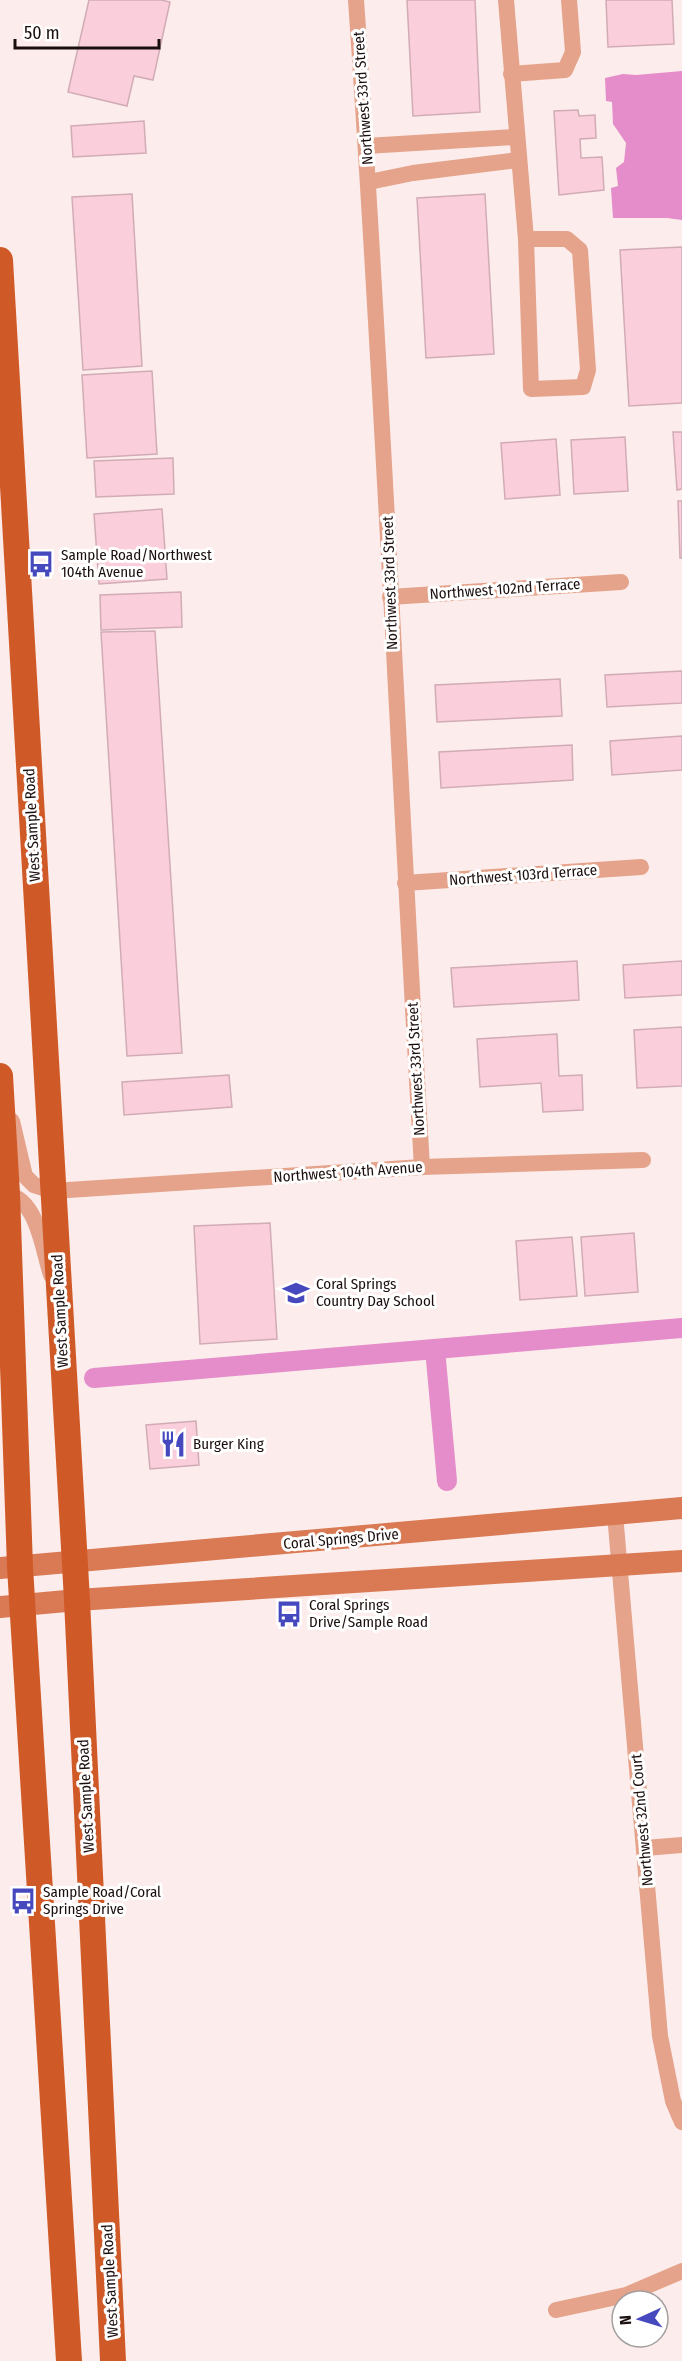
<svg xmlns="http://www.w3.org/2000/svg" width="682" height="2361" font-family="'Fira Sans Condensed',sans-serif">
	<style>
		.water { fill: #e58dca }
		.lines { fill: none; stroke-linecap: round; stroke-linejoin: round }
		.canal { stroke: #e58dca; stroke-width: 20 }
		.building { fill: #faceda; stroke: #d1acb6; stroke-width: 1.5 }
		.minor { stroke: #e4a38a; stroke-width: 16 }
		.secondary { stroke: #d97a55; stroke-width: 22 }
		.primary { stroke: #d05a27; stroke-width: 26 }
		.labels { text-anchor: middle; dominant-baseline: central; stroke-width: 6; stroke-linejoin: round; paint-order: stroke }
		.street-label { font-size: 15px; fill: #1b0e0e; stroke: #fff }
		.poi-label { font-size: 15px; fill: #1b0e0e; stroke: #fff; text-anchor: start }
	</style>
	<rect width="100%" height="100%" fill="#fceceb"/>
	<!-- water -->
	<polygon class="water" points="682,71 682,220 667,218 613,218 611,188 618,186 616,168 624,162 626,143 613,124 612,102 606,101 605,78 623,74 636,75"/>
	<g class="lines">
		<!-- canal -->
		<g class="canal">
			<polyline points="435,1349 447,1481"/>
			<polyline points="94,1378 682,1328"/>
		</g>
	</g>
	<!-- building -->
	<g class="building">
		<polygon points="89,0 161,0 170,2 153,80 134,76 127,106 68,92"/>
		<polygon points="407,0 475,0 480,112 413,116"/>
		<polygon points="606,0 672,0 674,44 608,47"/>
		<polygon points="578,110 579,116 595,115 596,138 580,139 581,158 602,157 604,190 559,195 554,111"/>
		<polygon points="144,121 146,153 73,157 71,126"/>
		<polygon points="132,194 142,366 83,370 72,197"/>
		<polygon points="485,194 494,354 426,358 417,198"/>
		<polygon points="682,247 682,403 629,406 620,250"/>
		<polygon points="152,371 157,454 87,458 82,375"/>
		<polygon points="673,432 682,432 682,489 677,490"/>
		<polygon points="625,437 628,491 574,494 571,440"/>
		<polygon points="556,439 560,495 505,499 501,443"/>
		<polygon points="173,458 174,494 96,497 94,461"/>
		<polygon points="678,501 682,501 682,558 680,558"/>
		<polygon points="162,509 167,579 99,584 94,514"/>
		<polygon points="181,592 182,627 101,630 100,595"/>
		<polygon points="155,631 182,1053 127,1056 101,632"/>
		<polygon points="682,671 682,703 607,707 605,675"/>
		<polygon points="560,679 562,716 437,722 435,685"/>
		<polygon points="682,736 682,770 612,775 610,741"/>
		<polygon points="572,745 573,780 441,788 439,752"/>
		<polygon points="577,961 579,1000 454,1007 451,968"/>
		<polygon points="682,961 682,995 625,998 623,965"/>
		<polygon points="682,1027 682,1086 637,1088 634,1030"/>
		<polygon points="557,1034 559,1076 582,1075 583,1110 543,1112 541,1083 480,1087 477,1039"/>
		<polygon points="229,1075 232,1107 124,1115 122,1082"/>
		<polygon points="270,1223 277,1339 200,1344 194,1226"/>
		<polygon points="634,1233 638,1292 585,1296 581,1237"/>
		<polygon points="572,1237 577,1296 520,1300 516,1241"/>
		<polygon points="196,1421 199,1465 150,1469 146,1425"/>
	</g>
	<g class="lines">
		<!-- minor -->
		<g class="minor">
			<path d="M356,0C383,389 399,778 422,1167"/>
			<polyline points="506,0 526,239 531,389 583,387 588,370 580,250 567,239 526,239"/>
			<polyline points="511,74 565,70 573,52 569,0"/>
			<polyline points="366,146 516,137"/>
			<polyline points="369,182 413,173 518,160"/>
			<polyline points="390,597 621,582"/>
			<polyline points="405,883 641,867"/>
			<polyline points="12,1121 25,1176 34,1185 53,1191 422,1167 643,1160"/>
			<path d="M0,1194C37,1192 42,1248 51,1275"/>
			<polyline points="615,1514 660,2036 673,2101 682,2122"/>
			<polyline points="645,1848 682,1845"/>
			<polyline points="556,2310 626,2295 682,2271"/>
		</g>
		<!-- secondary -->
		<g class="secondary">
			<polyline points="0,1568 682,1508"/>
			<polyline points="0,1607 77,1600 682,1561"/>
		</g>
		<!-- primary -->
		<g class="primary">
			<polyline points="0,260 77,1600 113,2361"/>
			<polyline points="0,1076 7,1194 20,1567 69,2361"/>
		</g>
	</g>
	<!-- icons -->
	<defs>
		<g id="bus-bare" transform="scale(2.07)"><path d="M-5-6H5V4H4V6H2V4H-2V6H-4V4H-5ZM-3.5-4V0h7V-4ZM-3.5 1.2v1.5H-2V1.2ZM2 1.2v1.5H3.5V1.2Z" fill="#4649be" stroke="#fff" stroke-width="2.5" paint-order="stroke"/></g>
		<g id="school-bare" transform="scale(2.07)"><path d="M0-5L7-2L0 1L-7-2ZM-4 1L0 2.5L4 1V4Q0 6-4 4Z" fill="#4649be" stroke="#fff" stroke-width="2.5" paint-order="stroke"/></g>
		<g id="restaurant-bare" transform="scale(2.07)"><path d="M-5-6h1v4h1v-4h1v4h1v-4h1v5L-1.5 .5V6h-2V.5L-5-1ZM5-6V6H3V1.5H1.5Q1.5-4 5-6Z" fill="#4649be" stroke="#fff" stroke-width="2.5" paint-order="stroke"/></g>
	</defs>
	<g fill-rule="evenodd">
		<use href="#bus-bare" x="41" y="564"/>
		<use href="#school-bare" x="296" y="1293"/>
		<use href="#restaurant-bare" x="173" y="1444"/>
		<use href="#bus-bare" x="289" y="1614"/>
		<use href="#bus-bare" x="23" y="1901"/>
	</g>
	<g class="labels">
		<!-- street labels -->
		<g class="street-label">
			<text transform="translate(363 98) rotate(-94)">Northwest 33rd Street</text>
			<text transform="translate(390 583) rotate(-92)">Northwest 33rd Street</text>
			<text transform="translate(505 589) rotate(-4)">Northwest 102nd Terrace</text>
			<text transform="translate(32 825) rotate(-93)">West Sample Road</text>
			<text transform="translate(523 875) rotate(-4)">Northwest 103rd Terrace</text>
			<text transform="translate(416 1069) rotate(-93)">Northwest 33rd Street</text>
			<text transform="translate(348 1172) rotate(-4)">Northwest 104th Avenue</text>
			<text transform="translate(60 1311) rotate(-93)">West Sample Road</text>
			<text transform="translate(341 1539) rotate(-5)">Coral Springs Drive</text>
			<text transform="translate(86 1796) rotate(-93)">West Sample Road</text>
			<text transform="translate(642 1820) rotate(-95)">Northwest 32nd Court</text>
			<text transform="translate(110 2281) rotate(-93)">West Sample Road</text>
		</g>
		<!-- poi labels -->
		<g class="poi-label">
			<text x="61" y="555">Sample Road/Northwest<tspan x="61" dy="17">104th Avenue</tspan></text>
			<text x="316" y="1284">Coral Springs<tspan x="316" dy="17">Country Day School</tspan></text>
			<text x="193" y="1444">Burger King</text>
			<text x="309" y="1605">Coral Springs<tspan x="309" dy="17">Drive/Sample Road</tspan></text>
			<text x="43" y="1892">Sample Road/Coral<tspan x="43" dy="17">Springs Drive</tspan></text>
		</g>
	</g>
	<!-- north arrow -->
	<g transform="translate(640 2319) rotate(266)"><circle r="28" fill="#ffffff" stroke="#a49f9f" stroke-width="1.5"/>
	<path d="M0-4.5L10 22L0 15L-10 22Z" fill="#4649be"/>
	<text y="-9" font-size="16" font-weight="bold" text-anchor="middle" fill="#1b0e0e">N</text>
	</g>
	<!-- scale -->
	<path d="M15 39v9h144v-9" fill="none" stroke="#1b0e0e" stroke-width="3"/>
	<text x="24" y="39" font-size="18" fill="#1b0e0e" stroke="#ffffff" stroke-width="4.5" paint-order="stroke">50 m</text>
</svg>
